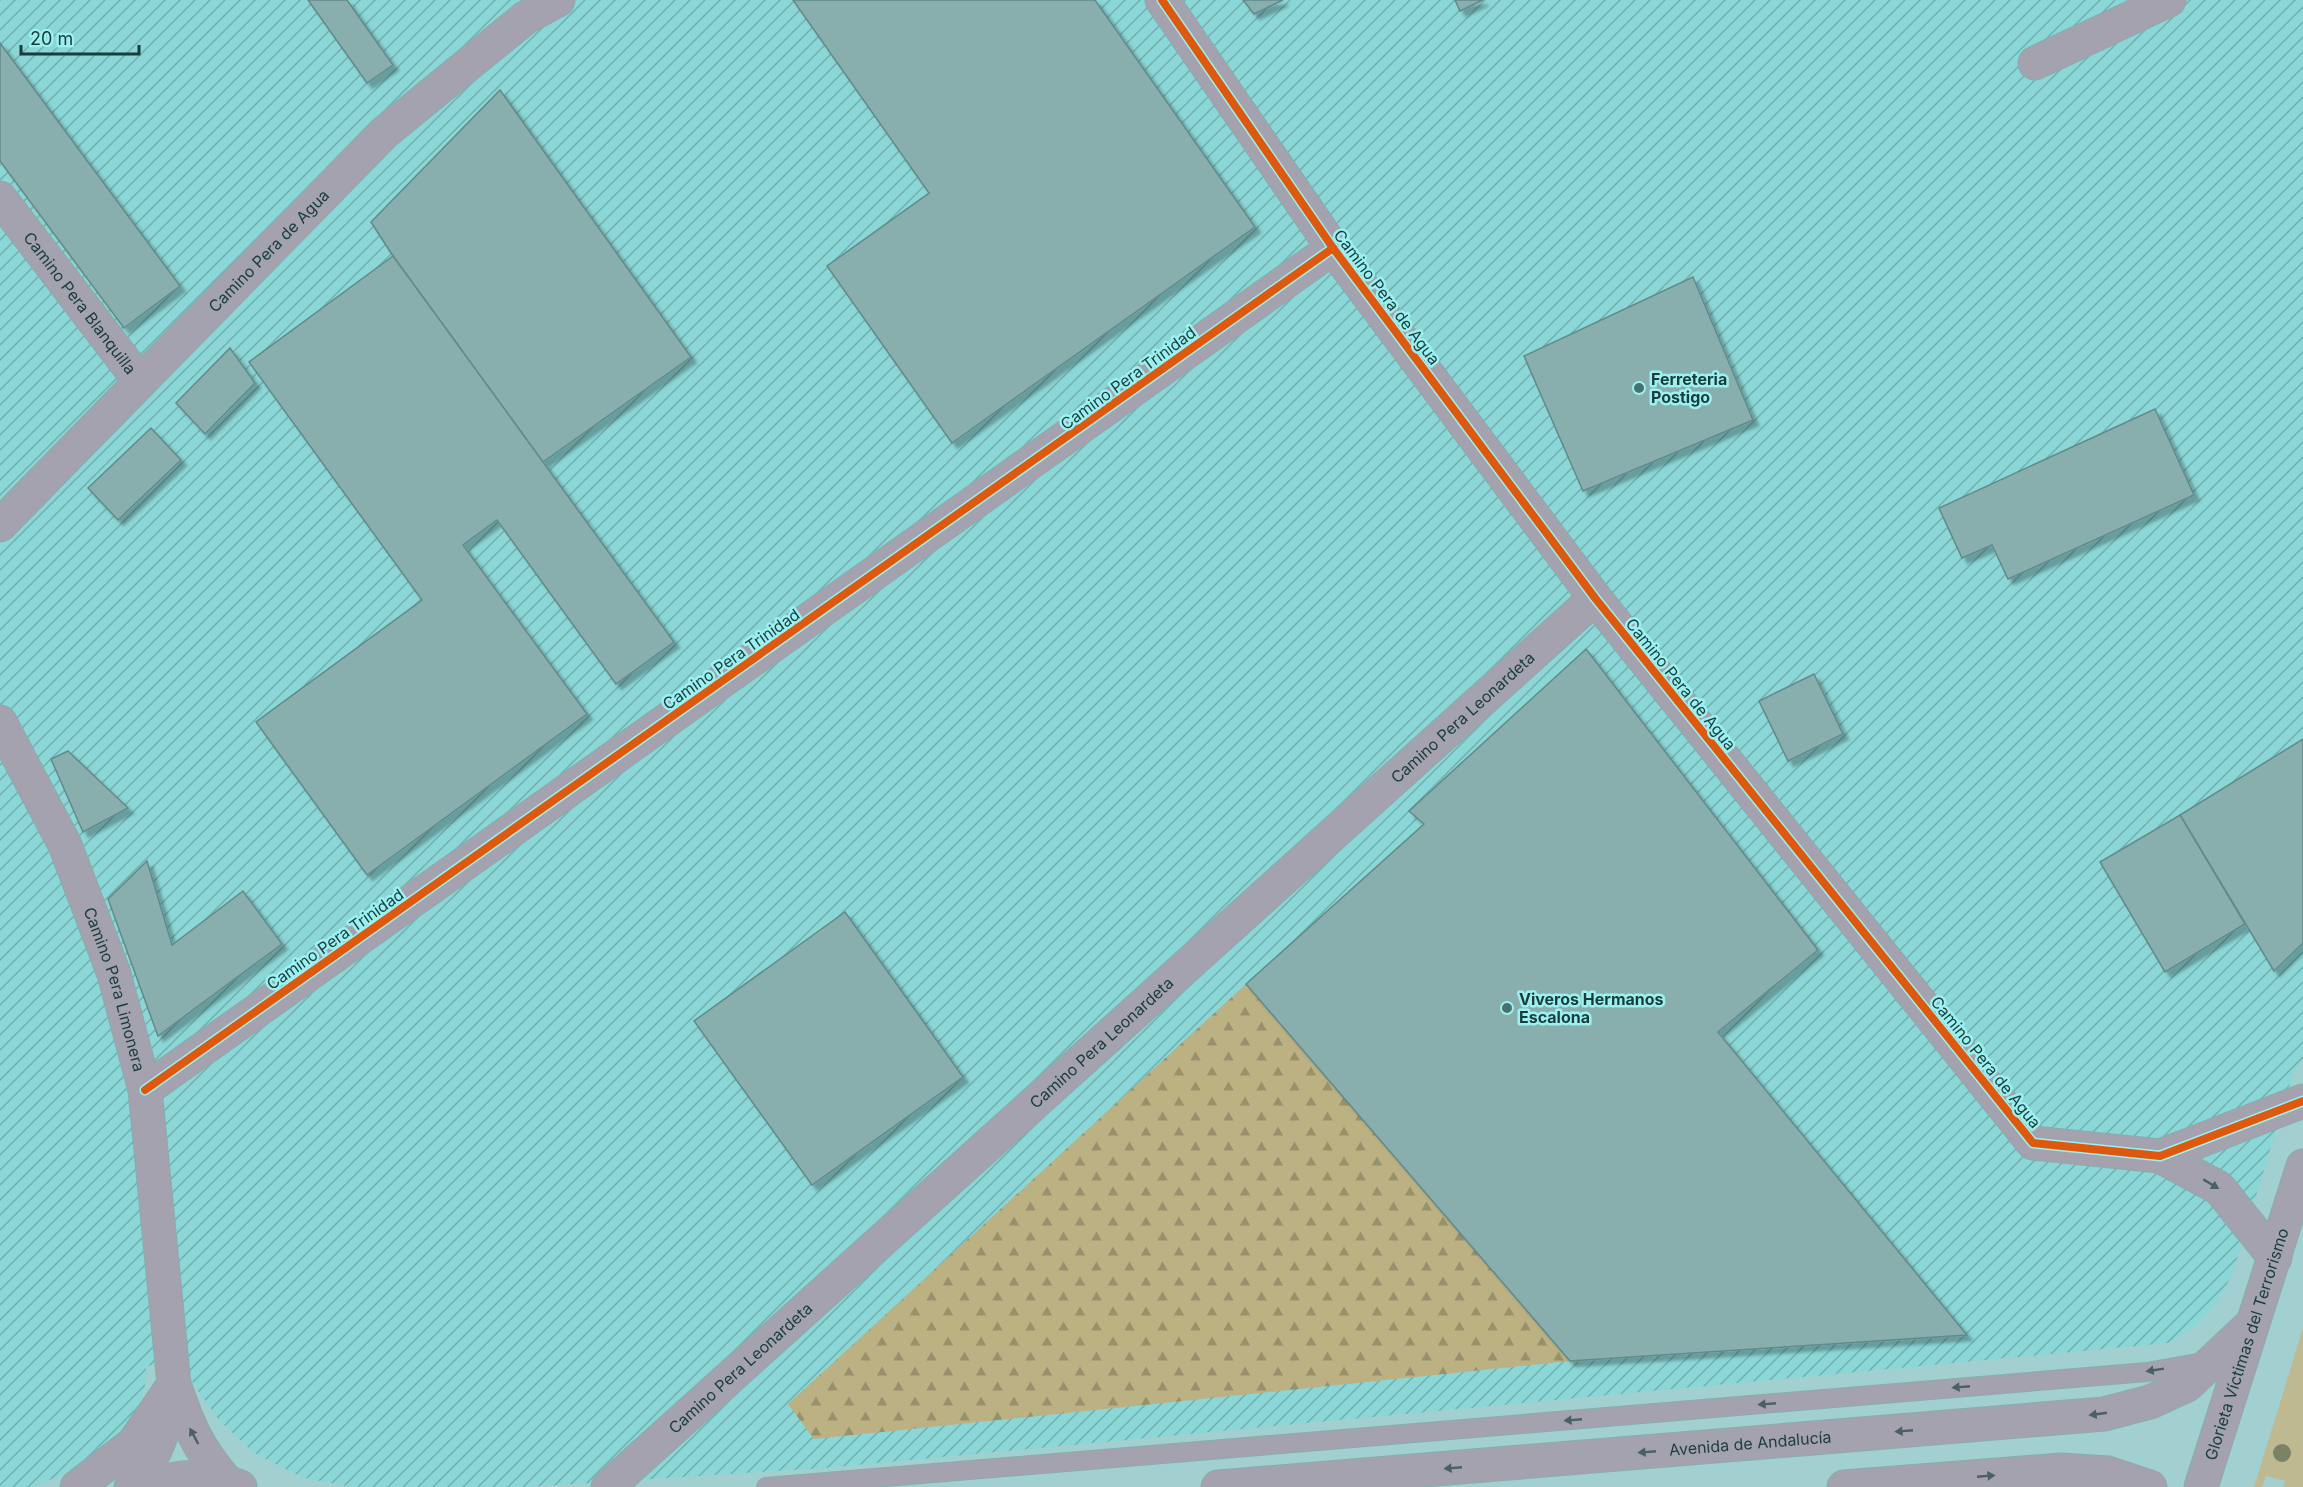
<svg xmlns="http://www.w3.org/2000/svg" width="2303" height="1487" font-family="Inter,sans-serif">
	<style>
		.industrial { fill: url(#industrial-furrows) }
		.green { fill: #bfb992 }
		.forest { fill: url(#forest-firs) }
		.building { fill: #89aeae; stroke: #628a8a; stroke-width: 1.5; filter: url(#shadow) }
		.lines { fill: none; stroke-linecap: round; stroke-linejoin: round }
		.service-casing { stroke: #87adad; stroke-width: 20 }
		.minor-casing { stroke: #87adad; stroke-width: 35 }
		.tertiary-casing { stroke: #87adad; stroke-width: 35 }
		.service { stroke: #a4a2ae; stroke-width: 18 }
		.minor { stroke: #a4a2ae; stroke-width: 33 }
		.tertiary { stroke: #a4a2ae; stroke-width: 33 }
		.cycleway-casing { stroke: #9cf1f0; stroke-width: 11 }
		.cycleway { stroke: #de580e; stroke-width: 8 }
		.tree { fill: #7c8167 }
		.oneway { fill: #4a6065 }
		.poi-dot { fill: #497070; stroke: #9cf1f0; stroke-width: 2 }
		.labels { text-anchor: middle; dominant-baseline: central; stroke-width: 5; stroke-linejoin: round; paint-order: stroke }
		.street-label { font-size: 16px; fill: #193d3d; stroke: #9cf1f0 }
		.poi-label { font-size: 16px; font-weight: bold; fill: #193d3d; stroke: #9cf1f0; text-anchor: start }
	</style>
	<defs>
		<pattern id="industrial-furrows" width="10" height="10" patternUnits="userSpaceOnUse" patternTransform="scale(1.5)"><rect width="10" height="10" fill="#8bd6d6"/><path d="M-1 1l2-2M0 10L10 0M9 11l2-2" fill="none" stroke="#71afaf"/></pattern>
		<pattern id="forest-firs" width="22" height="20" patternUnits="userSpaceOnUse" patternTransform="scale(1.5)"><rect width="22" height="20" fill="#bbb182"/><path d="M5 1l3.5 6h-7zM16 11l3.5 6h-7z" fill="#97916c"/></pattern>
		<filter id="shadow"><feDropShadow dx="5.5" dy="5.5" stdDeviation="1.5" flood-color="#0004"/></filter>
	</defs>
	<rect width="100%" height="100%" fill="#a2d0d0"/>
	<!-- industrial -->
	<polygon class="industrial" points="0,0 2303,0 2303,1059 2294,1071 2232,1275 2214,1307 2193,1328 2168,1343 824,1468 528,1487 351,1487 301,1477 254,1453 219,1420 193,1384 186,1361 146,1366 145,1388 134,1416 110,1443 62,1475 32,1487 0,1487"/>
	<!-- green -->
	<polygon class="green" points="2303,1328 2303,1487 2283,1487 2285,1481 2266,1476 2262,1487 2254,1487"/>
	<!-- forest -->
	<polygon class="forest" points="1246,984 1570,1361 814,1439 788,1404"/>
	<!-- building -->
	<g class="building">
		<polygon points="308,0 347,0 393,65 367,83"/>
		<polygon points="793,0 1095,0 1255,227 952,443 827,266 929,193"/>
		<polygon points="1243,0 1283,0 1254,14"/>
		<polygon points="1455,0 1483,0 1460,11"/>
		<polygon points="0,43 180,286 124,328 0,161"/>
		<polygon points="500,90 691,357 543,462 393,256 371,222"/>
		<polygon points="393,256 674,642 616,684 497,520 463,545 587,714 367,875 256,722 422,600 249,362"/>
		<polygon points="1693,277 1753,420 1583,491 1524,356"/>
		<polygon points="230,348 255,383 205,434 176,403"/>
		<polygon points="2155,409 2194,495 2008,579 1992,545 1962,558 1939,508"/>
		<polygon points="151,428 181,460 118,520 88,488"/>
		<polygon points="1586,649 1818,950 1718,1032 1967,1335 1570,1361 1246,984 1424,824 1409,811"/>
		<polygon points="1814,674 1843,734 1788,761 1759,701"/>
		<polygon points="2303,739 2303,943 2274,971 2180,815"/>
		<polygon points="68,751 128,808 83,832 51,759"/>
		<polygon points="2180,815 2245,924 2165,972 2100,862"/>
		<polygon points="147,861 172,945 243,891 282,944 158,1036 108,899"/>
		<polygon points="845,912 963,1077 812,1185 694,1021"/>
	</g>
	<g class="lines">
		<!-- service casing -->
		<g class="service-casing">
			<polyline id="service" points="766,1487 2147,1372 2208,1361"/>
		</g>
		<!-- minor casing -->
		<g class="minor-casing">
			<g id="minor">
				<polyline points="1162,0 1333,248 1595,598 2033,1143 2160,1156 2303,1101"/>
				<polyline points="2035,63 2169,0"/>
				<path id="s1" d="M0,198L139,380"/>
				<path id="s2" d="M0,525L384,133L525,18L558,0"/>
				<path id="s3" d="M0,722L65,845L114,974L145,1090L174,1384C188,1425 197,1447 226,1481"/>
				<polyline points="145,1090 1333,248"/>
				<polyline points="2160,1156 2219,1188 2275,1258"/>
				<polyline points="77,1487 133,1444 174,1384"/>
				<path d="M131,1487C152,1462 161,1441 169,1409"/>
				<path id="s4" d="M608,1487L1595,598"/>
			</g>
		</g>
		<!-- tertiary casing -->
		<g class="tertiary-casing">
			<g id="tertiary">
				<path d="M146,1487C178,1475 209,1473 240,1487"/>
				<path id="s5" d="M1218,1487L2104,1414L2150,1402L2187,1385L2253,1323"/>
				<polyline points="1844,1487 2061,1470 2108,1473 2150,1487"/>
				<path id="s6" d="M2201,1487L2303,1166"/>
			</g>
		</g>
		<!-- service -->
		<use href="#service" class="service"/>
		<!-- minor -->
		<use href="#minor" class="minor"/>
		<!-- tertiary -->
		<use href="#tertiary" class="tertiary"/>
		<!-- cycleway casing -->
		<g class="cycleway-casing">
			<g id="cycleway">
				<polyline points="1162,0 1333,248 1595,598 2033,1143 2160,1156 2303,1101"/>
				<polyline points="145,1090 1333,248"/>
			</g>
		</g>
		<!-- cycleway -->
		<use href="#cycleway" class="cycleway"/>
	</g>
	<!-- trees -->
	<circle class="tree" cx="2282" cy="1453" r="9"/>
	<!-- one-way arrows -->
	<defs><path id="oneway-solid" d="M-6-.8H1V-3.2L6.5 0L1 3.2V.8H-6Z" transform="scale(1.5)"/></defs>
	<g class="oneway">
		<use href="#oneway-solid" transform="translate(2211 1184) rotate(31)"/>
		<use href="#oneway-solid" transform="translate(2155 1370) rotate(171)"/>
		<use href="#oneway-solid" transform="translate(1961 1387) rotate(175)"/>
		<use href="#oneway-solid" transform="translate(1767 1404) rotate(175)"/>
		<use href="#oneway-solid" transform="translate(2098 1414) rotate(172)"/>
		<use href="#oneway-solid" transform="translate(1573 1420) rotate(175)"/>
		<use href="#oneway-solid" transform="translate(1904 1431) rotate(175)"/>
		<use href="#oneway-solid" transform="translate(194 1436) rotate(-118)"/>
		<use href="#oneway-solid" transform="translate(1647 1452) rotate(175)"/>
		<use href="#oneway-solid" transform="translate(1453 1468) rotate(175)"/>
		<use href="#oneway-solid" transform="translate(1986 1476) rotate(-5)"/>
	</g>
	<!-- markers -->
	<g class="poi-dot">
		<circle cx="1639" cy="388" r="6"/>
		<circle cx="1507" cy="1008" r="6"/>
	</g>
	<g class="labels">
		<!-- street labels -->
		<g class="street-label">
			<text stroke="none"><textPath href="#s2" startOffset="384">Camino Pera de Agua</textPath></text>
			<text transform="translate(1387 297) rotate(53)">Camino Pera de Agua</text>
			<text stroke="none"><textPath href="#s1" startOffset="132">Camino Pera Blanquilla</textPath></text>
			<text transform="translate(1128 378) rotate(-36)">Camino Pera Trinidad</text>
			<text transform="translate(731 659) rotate(-35)">Camino Pera Trinidad</text>
			<text transform="translate(1681 684) rotate(51)">Camino Pera de Agua</text>
			<text stroke="none"><textPath href="#s4" startOffset="1150">Camino Pera Leonardeta</textPath></text>
			<text transform="translate(335 939) rotate(-35)">Camino Pera Trinidad</text>
			<text stroke="none"><textPath href="#s3" startOffset="292">Camino Pera Limonera</textPath></text>
			<text stroke="none"><textPath href="#s4" startOffset="664">Camino Pera Leonardeta</textPath></text>
			<text transform="translate(1986 1062) rotate(51)">Camino Pera de Agua</text>
			<text stroke="none"><textPath href="#s6" startOffset="150">Glorieta Víctimas del Terrorismo</textPath></text>
			<text stroke="none"><textPath href="#s4" startOffset="178">Camino Pera Leonardeta</textPath></text>
			<text stroke="none"><textPath href="#s5" startOffset="534">Avenida de Andalucía</textPath></text>
		</g>
		<!-- poi labels -->
		<g class="poi-label">
			<text x="1651" y="379">Ferreteria<tspan x="1651" dy="18">Postigo</tspan></text>
			<text x="1519" y="999">Viveros Hermanos<tspan x="1519" dy="18">Escalona</tspan></text>
		</g>
	</g>
	<!-- scale -->
	<path d="M21 45v9h118v-9" fill="none" stroke="#193d3d" stroke-width="3"/>
	<text x="30" y="45" font-size="18" fill="#193d3d" stroke="#9cf1f0" stroke-width="4.5" paint-order="stroke">20 m</text>
</svg>
